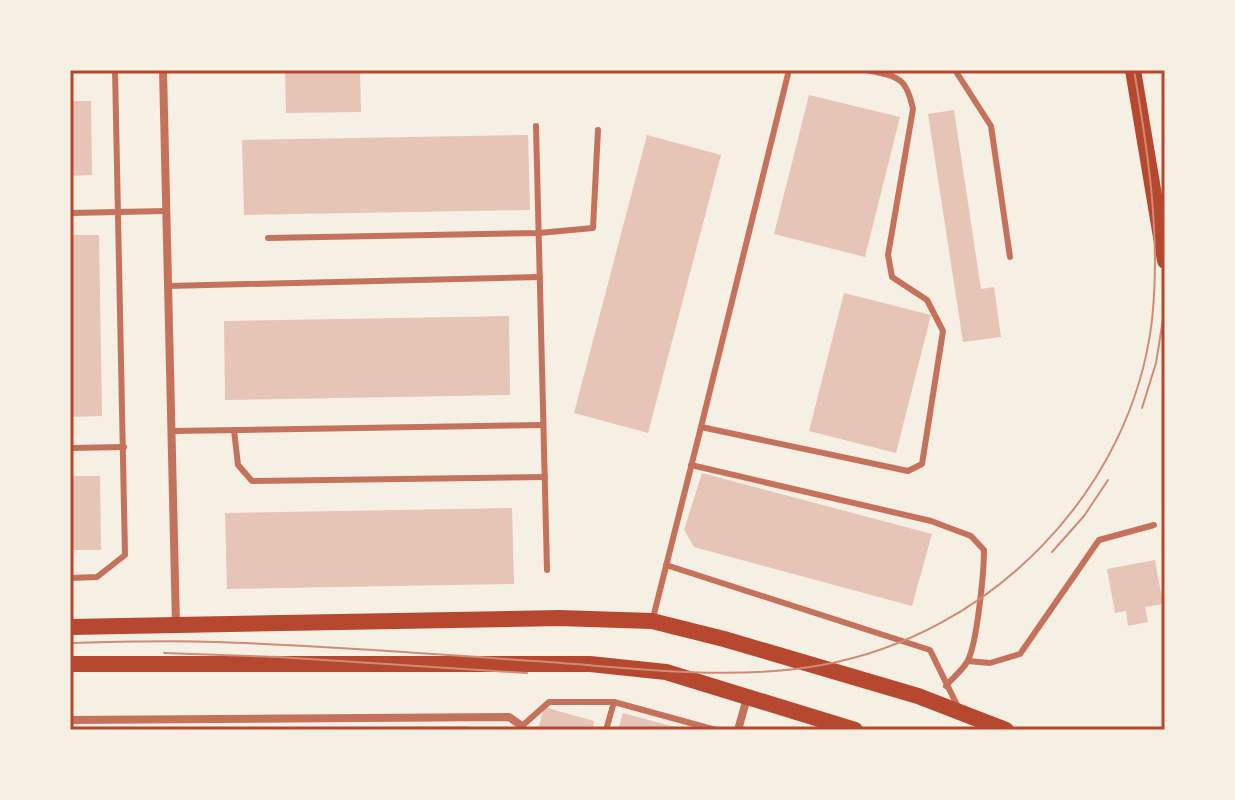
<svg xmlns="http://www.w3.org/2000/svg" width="1235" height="800" font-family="Roboto,sans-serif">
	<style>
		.building { fill: #e6c5b7 }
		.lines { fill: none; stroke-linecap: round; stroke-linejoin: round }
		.service { stroke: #c5725c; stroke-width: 6 }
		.minor { stroke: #c5725c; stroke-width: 8 }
		.secondary { stroke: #b5482f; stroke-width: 16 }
		.tram { stroke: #cf8b77; stroke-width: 2 }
		.neatline { fill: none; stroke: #b5482f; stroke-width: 3 }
	</style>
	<rect width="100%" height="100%" fill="#f6efe4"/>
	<!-- building -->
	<g class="building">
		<polygon points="360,70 361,112 286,113 285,71"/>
		<polygon points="809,95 900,117 865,257 774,234"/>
		<polygon points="70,101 91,101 92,175 70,176"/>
		<polygon points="954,110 981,289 994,287 1001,337 963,342 928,114"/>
		<polygon points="528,135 530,210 244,215 242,140"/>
		<polygon points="647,135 721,155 648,433 574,413"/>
		<polygon points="70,235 99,235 102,416 70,417"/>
		<polygon points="844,293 931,315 896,453 809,431"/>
		<polygon points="509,316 510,395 225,400 224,321"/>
		<polygon points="702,473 932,534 912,606 694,547 684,530"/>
		<polygon points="70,476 100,476 101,550 70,550"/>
		<polygon points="512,508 514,584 227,589 225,513"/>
		<polygon points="1155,560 1163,604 1145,607 1148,622 1128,626 1126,611 1115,613 1107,569"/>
		<polygon points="544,707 594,721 592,730 538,730"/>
		<polygon points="623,713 682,729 682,730 618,730"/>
		<polygon points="442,726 468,726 468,730 385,730 385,727"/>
	</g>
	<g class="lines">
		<!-- service -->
		<g class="service">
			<path d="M789,70L701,427L908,471L922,464L943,331L927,300L892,277L888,255L913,109C906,76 898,77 867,70"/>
			<polyline points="955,70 991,126 1010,257"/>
			<polyline points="536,126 547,570"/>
			<polyline points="70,213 166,211"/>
			<polyline points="268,238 539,233 593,228 598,130"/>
			<polyline points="168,286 540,277"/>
			<polyline points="234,430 238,465 252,481 545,477"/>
			<polyline points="172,431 543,425"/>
			<polyline points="70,448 124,447"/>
			<path d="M691,465L931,521L971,536L984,550C984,571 977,646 967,662C962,671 952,678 946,686"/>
			<polyline points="666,565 930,650 958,707"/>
			<polyline points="70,578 97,577 125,555 115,70"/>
			<polyline points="653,618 701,427"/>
			<polyline points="968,661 990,663 1020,654 1099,540 1154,525"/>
			<polyline points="522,726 549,702 614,702"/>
			<polyline points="606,730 614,702 716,730"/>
		</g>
		<!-- minor -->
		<g class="minor">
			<polyline points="163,70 176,625"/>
			<polyline points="70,720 509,717 522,726 521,730"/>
			<polyline points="738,730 747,698"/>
		</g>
		<!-- secondary -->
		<g class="secondary">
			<polyline points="1133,70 1165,261"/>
			<polyline points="70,627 559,618 652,621 724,639 918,696 1006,730"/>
			<polyline points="70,664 590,664 666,672 855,730"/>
		</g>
		<!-- tram -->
		<g class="tram">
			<polyline points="1142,408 1156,363 1165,307"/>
			<polyline points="1052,552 1084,516 1108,480"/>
			<path d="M70,643C118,642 166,640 215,642C321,645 428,654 534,661C628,667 728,682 822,665C990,635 1132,491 1152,320C1161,236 1148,152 1134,70"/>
			<polyline points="164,653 278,657 527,673"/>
		</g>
	</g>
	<!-- border -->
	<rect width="1235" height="800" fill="none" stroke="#f6efe4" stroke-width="144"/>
	<rect x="72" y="72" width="1091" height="656" class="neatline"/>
</svg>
